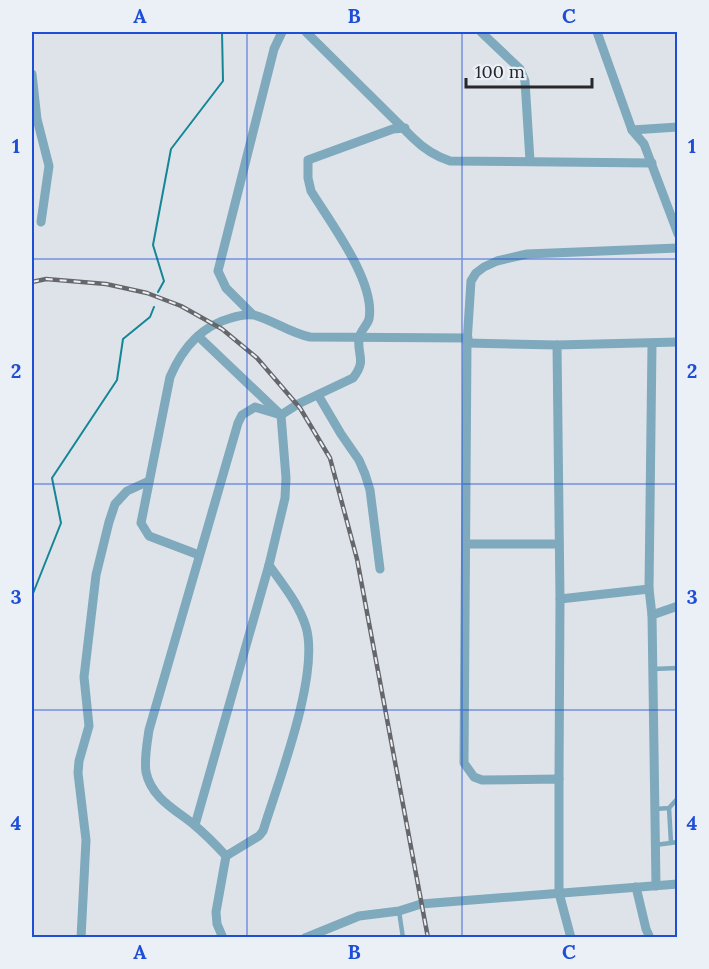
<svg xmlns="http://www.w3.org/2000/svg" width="709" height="969" font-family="Lora,serif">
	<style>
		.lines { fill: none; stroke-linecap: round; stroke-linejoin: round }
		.stream { stroke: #148696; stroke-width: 2 }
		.service { stroke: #7fa9bc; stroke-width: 4.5 }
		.minor { stroke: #7fa9bc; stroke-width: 9 }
		.rail-casing { stroke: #65676b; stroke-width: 4.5 }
		.rail { stroke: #ebf0f6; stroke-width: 2; stroke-dasharray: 7; stroke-linecap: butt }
		.grid { fill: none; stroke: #1d4ed8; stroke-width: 1.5; stroke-opacity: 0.55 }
		.neatline { fill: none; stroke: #1d4ed8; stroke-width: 2 }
		.grid-label { font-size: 20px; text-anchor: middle; font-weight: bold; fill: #1d4ed8 }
	</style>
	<rect width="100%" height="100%" fill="#dee3e9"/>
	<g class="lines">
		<!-- stream -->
		<g class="stream">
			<polyline points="158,292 164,281 153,245 171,149 223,81 222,32"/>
			<polyline points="32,596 61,523 52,478 117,380 123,339 150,317 154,307"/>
		</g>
		<!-- service -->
		<g class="service">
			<polyline points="653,669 678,668"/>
			<polyline points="669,808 671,843"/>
			<polyline points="655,809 669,808 678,798"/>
			<polyline points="655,845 678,842"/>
			<polyline points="399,911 403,938"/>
		</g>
		<!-- minor -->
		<g class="minor">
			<path d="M306,32L413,138C424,149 435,156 450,161L652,163"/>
			<polyline points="481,32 520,69 525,81 530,161"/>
			<polyline points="597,32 632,130 644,144 678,234"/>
			<polyline points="32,74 37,119 49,166 41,222"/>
			<polyline points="632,130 678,127"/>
			<polyline points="252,314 226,288 218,271 274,49 282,32"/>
			<path d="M198,336L281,415L286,478L285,498L269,565C283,585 299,604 306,627C320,675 278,782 263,831L259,836L226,856"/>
			<polyline points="467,343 557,345"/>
			<polyline points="652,344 649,589 652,615 656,886"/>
			<polyline points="318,395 341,434 359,460 365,474 370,490 380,569"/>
			<path d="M281,415L298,404L353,378C367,360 357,356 359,339C359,332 367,326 369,319C376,282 330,222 311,191L308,178V160L393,129L405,128"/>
			<polyline points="467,544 559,544"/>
			<path d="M199,555L149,536L141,523L170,377C182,349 201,326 231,318C237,316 247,314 254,315C273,320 290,333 310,337L468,338"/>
			<polyline points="560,599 649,589"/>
			<polyline points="652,615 678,606"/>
			<polyline points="559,779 560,599 557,345 678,342"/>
			<polyline points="195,825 269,565"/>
			<polyline points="636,887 646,929 650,938"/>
			<polyline points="81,938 86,840 78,773 79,761 89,726 84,677 96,575 109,522 115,504 127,491 149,481"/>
			<path d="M223,938L217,924L216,912L226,856C216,845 204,833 192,823C174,809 151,797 146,772C144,759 147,744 149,730L238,423L242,415L255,407L281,415"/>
			<polyline points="305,938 359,916 399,911 421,904 678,884"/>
			<polyline points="571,938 559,893 559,779 482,780 474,777 464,763 467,343 471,281 476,273 484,267 497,261 527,254 678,248"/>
		</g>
		<!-- rail casing -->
		<g class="rail-casing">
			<polyline id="rail" points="32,282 46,279 106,284 147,293 181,306 222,329 257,358 300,408 330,458 357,559 428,938"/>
		</g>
		<!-- rail -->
		<use href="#rail" class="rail"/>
	</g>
	<!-- grid -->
	<path class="grid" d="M247,32V938M462,32V938M32,259H678M32,484H678M32,710H678"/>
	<!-- border -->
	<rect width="709" height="969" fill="none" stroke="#ebf0f6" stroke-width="66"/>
	<!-- scale -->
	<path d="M466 78v9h126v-9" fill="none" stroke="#26272a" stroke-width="3"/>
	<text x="475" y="78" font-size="18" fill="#26272a" stroke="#ebf0f6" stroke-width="4.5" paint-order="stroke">100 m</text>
	<rect x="33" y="33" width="643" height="903" class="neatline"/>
	<g class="grid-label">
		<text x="140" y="23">A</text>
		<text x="354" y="23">B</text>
		<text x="569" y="23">C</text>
		<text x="16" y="153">1</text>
		<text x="692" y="153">1</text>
		<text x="16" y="378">2</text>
		<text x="692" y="378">2</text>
		<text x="16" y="604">3</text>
		<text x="692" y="604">3</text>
		<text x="16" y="830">4</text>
		<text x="692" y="830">4</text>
		<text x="140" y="959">A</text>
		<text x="354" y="959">B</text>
		<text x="569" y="959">C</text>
	</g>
</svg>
